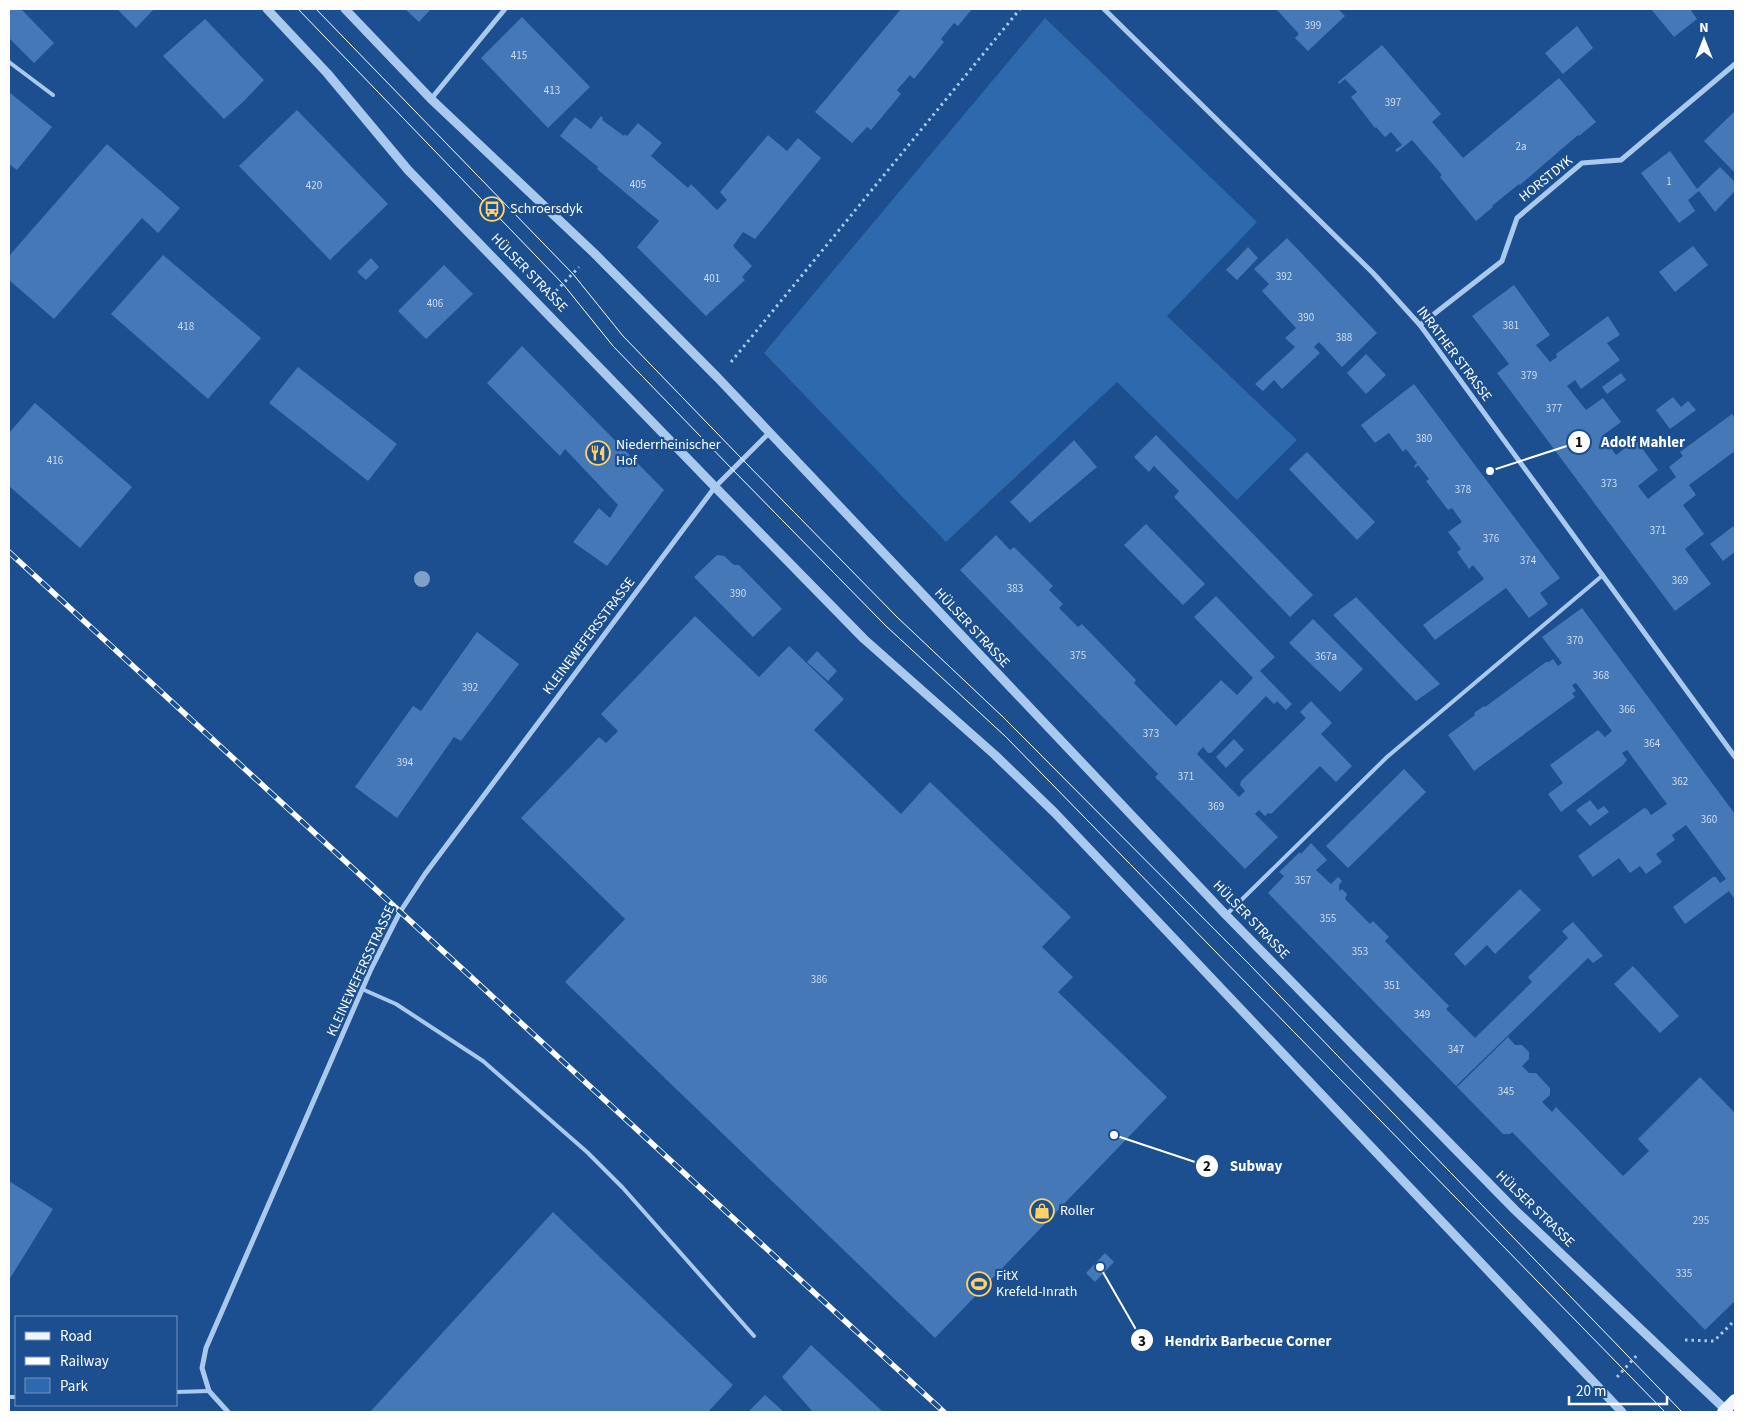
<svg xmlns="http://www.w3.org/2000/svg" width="1744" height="1421" font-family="'Source Sans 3',sans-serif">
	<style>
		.green { fill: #2e69ad }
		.building { fill: #4478b7 }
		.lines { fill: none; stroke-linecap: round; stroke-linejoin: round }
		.path { stroke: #a9c9ee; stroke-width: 3; stroke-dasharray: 2.5 4; stroke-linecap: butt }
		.service { stroke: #a9c9ee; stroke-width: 4 }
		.minor { stroke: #a9c9ee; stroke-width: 5 }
		.tertiary { stroke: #a9c9ee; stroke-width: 9 }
		.primary { stroke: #f0f6ff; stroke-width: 12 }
		.tram { stroke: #fff; stroke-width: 1 }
		.rail-casing { stroke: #fff; stroke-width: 5.5 }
		.rail { stroke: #1b4f8f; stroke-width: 4; stroke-dasharray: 11; stroke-linecap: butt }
		.tree { fill: #7ea0ca }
		.labels { text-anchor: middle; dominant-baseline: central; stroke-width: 4.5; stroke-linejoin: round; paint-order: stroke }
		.number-label { font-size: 11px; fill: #d0dded }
		.street-label { font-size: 14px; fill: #fff; stroke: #1b4f8f }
		.poi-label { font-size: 14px; fill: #fff; stroke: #1b4f8f; text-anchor: start }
		.leader { fill: none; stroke: #fff; stroke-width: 2 }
		.callout-dot { fill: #fff; stroke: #1b4f8f; stroke-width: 2 }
		.mark-label { font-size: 15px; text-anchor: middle; font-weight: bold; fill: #111 }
		.callout-label { font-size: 15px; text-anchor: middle; font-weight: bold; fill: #fff; stroke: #1b4f8f; stroke-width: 4.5; stroke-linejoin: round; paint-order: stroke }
	</style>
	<rect width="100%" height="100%" fill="#1b4f8f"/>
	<!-- green -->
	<polygon class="green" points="1045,18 1257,222 1167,316 1297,440 1237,500 1117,382 946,542 764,353"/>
	<!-- building -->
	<g class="building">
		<polygon points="9,9 21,9 54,43 34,63 9,38"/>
		<polygon points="117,9 154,9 136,28"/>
		<polygon points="405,9 431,9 419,22"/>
		<polygon points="901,9 972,9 958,26 954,23 941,39 944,42 914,79 910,75 897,90 901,94 871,130 867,127 852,143 815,112"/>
		<polygon points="1279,9 1338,9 1345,16 1308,51 1295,38 1299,34 1277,10"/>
		<polygon points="1651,9 1690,9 1697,19 1674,37"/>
		<polygon points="522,17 590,87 548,128 481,58"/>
		<polygon points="205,19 264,80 243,102 224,119 163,56"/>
		<polygon points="1577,26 1593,48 1563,74 1545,53"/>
		<polygon points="1382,45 1441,114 1432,122 1463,158 1559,78 1596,122 1579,136 1578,135 1520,185 1519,184 1492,206 1493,207 1476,221 1440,177 1442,175 1412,140 1397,152 1395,150 1402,145 1391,132 1385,137 1376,127 1375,128 1351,97 1357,92 1345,79 1339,84 1338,82"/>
		<polygon points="9,92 52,127 17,170 9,164"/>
		<polygon points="297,110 388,204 330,260 239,166"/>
		<polygon points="1735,111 1735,173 1704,141"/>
		<polygon points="601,116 603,118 602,120 624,136 625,134 627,136 638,123 662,143 651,156 688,188 691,184 717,210 727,200 720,192 768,135 787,151 798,138 821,158 755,239 743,232 733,246 752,266 742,277 745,280 706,316 637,247 659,221 597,169 598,167 560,136 575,117 591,129"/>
		<polygon points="107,144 180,208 158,233 142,218 54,319 9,280 9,256"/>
		<polygon points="1670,151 1697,189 1720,167 1735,182 1735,191 1715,212 1699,191 1688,200 1695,211 1679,223 1641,173"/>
		<polygon points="1287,238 1377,333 1342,367 1319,342 1314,347 1320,353 1282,389 1274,380 1263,391 1255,384 1295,347 1285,338 1296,328 1262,291 1269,284 1254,269"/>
		<polygon points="1693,246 1708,265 1675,292 1659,272"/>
		<polygon points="1248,247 1258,258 1237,280 1226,270"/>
		<polygon points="163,255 261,338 208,399 111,314"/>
		<polygon points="371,258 379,267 366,280 357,272"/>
		<polygon points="444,265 473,294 426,339 398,311"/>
		<polygon points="1514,285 1550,335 1536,345 1550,362 1557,357 1556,354 1608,316 1620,335 1607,343 1620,360 1581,389 1575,380 1567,386 1586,410 1603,398 1621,422 1602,436 1616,455 1636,440 1658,470 1638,486 1648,499 1676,477 1669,467 1683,456 1680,452 1732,414 1735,418 1735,451 1689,485 1696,495 1683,505 1704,534 1685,549 1711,584 1675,611 1497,373 1509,364 1472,316"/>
		<polygon points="522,346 664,490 607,566 573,542 599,508 610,518 618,505 565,449 560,456 487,383"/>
		<polygon points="1366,354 1386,375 1366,394 1347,373"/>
		<polygon points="298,367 397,444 368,481 269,403"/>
		<polygon points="1621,373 1626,380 1607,394 1602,387"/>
		<polygon points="1414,384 1560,578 1540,593 1548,604 1529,618 1506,588 1435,640 1423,625 1484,579 1473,565 1469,569 1457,552 1461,549 1448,532 1462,522 1452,508 1448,510 1426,481 1429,479 1418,465 1415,468 1414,466 1417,463 1406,449 1403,452 1389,433 1375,443 1361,425"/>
		<polygon points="1673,397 1681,407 1688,401 1696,410 1670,429 1656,410"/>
		<polygon points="35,403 132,487 80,548 9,486 9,433"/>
		<polygon points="1156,435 1313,595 1290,617 1174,497 1179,491 1154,466 1149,472 1134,457"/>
		<polygon points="1074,440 1097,467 1030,523 1010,502"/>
		<polygon points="1307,452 1375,522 1357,540 1289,469"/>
		<polygon points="1146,524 1205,584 1183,605 1124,545"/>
		<polygon points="1735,525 1735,552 1723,561 1710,544"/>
		<polygon points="996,535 1010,550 1014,547 1053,586 1049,590 1063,604 1059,608 1078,627 1082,624 1136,680 1134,683 1176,726 1221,680 1237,695 1253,678 1194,617 1216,596 1275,657 1260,671 1292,704 1286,710 1277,701 1274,704 1266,696 1211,753 1208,753 1203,747 1197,754 1239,797 1245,791 1240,785 1241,781 1306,718 1300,712 1311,701 1332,723 1321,734 1352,766 1336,782 1320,766 1271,814 1268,813 1265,816 1259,810 1255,814 1278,837 1245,869 1155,777 1158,774 960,570"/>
		<polygon points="717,555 724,556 734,565 739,565 782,609 753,637 694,577"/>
		<polygon points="1356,597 1401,644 1440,684 1416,701 1333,615"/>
		<polygon points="1582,608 1735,814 1735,900 1729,891 1685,924 1673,907 1713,877 1716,877 1720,883 1726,879 1686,825 1672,835 1675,840 1656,854 1662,862 1646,874 1640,866 1630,873 1619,858 1593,877 1578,856 1644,808 1647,809 1651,815 1667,804 1627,750 1622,753 1627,760 1623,765 1561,812 1548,794 1563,783 1550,765 1598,730 1605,737 1612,731 1576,683 1572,685 1576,691 1572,693 1575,697 1474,771 1448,735 1475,715 1474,713 1484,706 1485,707 1546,662 1549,662 1553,659 1558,666 1562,663 1542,637"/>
		<polygon points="695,616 759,677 789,646 844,699 814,730 901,814 930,782 1071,917 1042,947 1073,977 1058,992 1167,1097 935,1338 565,982 625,919 521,818 599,737 606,743 618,731 601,714"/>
		<polygon points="1313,619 1363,669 1340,692 1289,643"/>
		<polygon points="477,632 519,664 461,741 454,737 397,818 355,787 413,706 421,711"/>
		<polygon points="817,651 837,671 828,681 807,662"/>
		<polygon points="1234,739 1244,750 1226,768 1216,757"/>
		<polygon points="1404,769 1426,792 1348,868 1326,846"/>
		<polygon points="1590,800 1598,810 1604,806 1609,812 1590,826 1576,810"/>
		<polygon points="1311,843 1327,860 1316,870 1331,884 1338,877 1342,881 1339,885 1339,890 1340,891 1342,889 1347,894 1345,899 1370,924 1373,921 1389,937 1385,941 1449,1006 1446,1009 1475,1038 1532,982 1528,977 1568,938 1562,931 1573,922 1603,956 1593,963 1588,958 1456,1086 1268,893 1284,876 1279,872 1300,852 1301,854"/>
		<polygon points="1520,889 1541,910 1495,954 1487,945 1465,966 1454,954"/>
		<polygon points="1633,966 1679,1016 1660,1033 1614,984"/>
		<polygon points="1508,1037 1515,1045 1522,1045 1529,1052 1529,1059 1522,1066 1529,1073 1536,1073 1550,1088 1550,1095 1542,1102 1552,1112 1556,1107 1623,1176 1649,1151 1638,1139 1700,1077 1735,1113 1735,1301 1705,1330 1512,1132 1510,1134 1503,1134 1457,1087"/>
		<polygon points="9,1181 53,1209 9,1280"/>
		<polygon points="553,1212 733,1385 708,1412 370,1412"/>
		<polygon points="1105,1253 1114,1262 1095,1282 1086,1273"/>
		<polygon points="811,1345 883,1412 813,1412 782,1377"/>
		<polygon points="765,1395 784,1412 748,1412"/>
	</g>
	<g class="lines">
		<!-- path -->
		<g class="path">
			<polyline points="556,291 579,267"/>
			<polyline points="731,362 1020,9"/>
			<polyline points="1685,1340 1714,1341 1735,1320"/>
			<polyline points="1617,1377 1638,1354"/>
		</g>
		<!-- service -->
		<g class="service">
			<polyline points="9,62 53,95"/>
			<polyline points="1226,915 1387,757 1603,575"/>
			<polyline points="362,989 396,1004 483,1061 587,1152 623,1188 754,1336"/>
			<polyline points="176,1392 209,1391"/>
			<polyline points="9,1397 16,1397"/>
		</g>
		<!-- minor -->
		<g class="minor">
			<polyline points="1104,9 1373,273 1420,325 1735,757"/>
			<polyline points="431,99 505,9"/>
			<polyline points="1420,325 1502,261 1517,218 1582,163 1621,160 1735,64"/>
			<polyline points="228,1412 209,1391 202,1368 206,1348 371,969 400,912 425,874 715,487 769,433"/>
		</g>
		<!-- tertiary -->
		<g class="tertiary">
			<polyline points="267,9 327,73 408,170 715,487 864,639 995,755 1055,813 1622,1412"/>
			<polyline points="345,9 431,99 594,253 718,378 1226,915 1515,1210 1728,1412"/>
		</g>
		<!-- primary -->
		<polyline class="primary" points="1723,1412 1735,1400"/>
		<!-- tram -->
		<g class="tram">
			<polyline points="298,9 563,284 613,346 732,469 886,626 1006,737 1665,1412"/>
			<polyline points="316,9 573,274 623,336 742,459 897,617 1003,717 1249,964 1682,1412"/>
		</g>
		<!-- rail casing -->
		<g class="rail-casing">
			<polyline id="rail" points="9,552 944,1412"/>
		</g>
		<!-- rail -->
		<use href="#rail" class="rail"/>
	</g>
	<!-- trees -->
	<circle class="tree" cx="422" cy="579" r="8"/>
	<!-- icons -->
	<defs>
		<g id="bus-ring" transform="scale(1.25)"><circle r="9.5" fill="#1b4f8f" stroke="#ffd166" stroke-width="1.5"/><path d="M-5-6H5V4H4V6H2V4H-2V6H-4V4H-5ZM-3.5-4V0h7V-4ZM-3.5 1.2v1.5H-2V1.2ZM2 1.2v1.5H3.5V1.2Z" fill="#ffd166"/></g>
		<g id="restaurant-ring" transform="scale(1.25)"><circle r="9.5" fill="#1b4f8f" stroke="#ffd166" stroke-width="1.5"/><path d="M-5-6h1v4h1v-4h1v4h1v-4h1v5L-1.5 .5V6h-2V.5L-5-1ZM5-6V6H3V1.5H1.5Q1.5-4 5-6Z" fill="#ffd166"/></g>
		<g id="shop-ring" transform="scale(1.25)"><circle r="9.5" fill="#1b4f8f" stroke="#ffd166" stroke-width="1.5"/><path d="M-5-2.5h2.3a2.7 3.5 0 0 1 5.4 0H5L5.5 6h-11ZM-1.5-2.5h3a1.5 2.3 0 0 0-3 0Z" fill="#ffd166"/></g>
		<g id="stadium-ring" transform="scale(1.25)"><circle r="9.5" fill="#1b4f8f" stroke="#ffd166" stroke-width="1.5"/><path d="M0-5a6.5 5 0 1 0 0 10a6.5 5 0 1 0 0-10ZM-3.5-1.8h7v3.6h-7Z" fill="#ffd166"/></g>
	</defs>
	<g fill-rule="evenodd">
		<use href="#bus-ring" x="492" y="209"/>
		<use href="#restaurant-ring" x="598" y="453"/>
		<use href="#shop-ring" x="1042" y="1211"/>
		<use href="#stadium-ring" x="979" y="1284"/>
	</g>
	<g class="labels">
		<!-- number labels -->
		<g class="number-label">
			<text x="1313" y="25">399</text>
			<text x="519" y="55">415</text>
			<text x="552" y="90">413</text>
			<text x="1393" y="102">397</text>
			<text x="1521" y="146">2a</text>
			<text x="1669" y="181">1</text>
			<text x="638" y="184">405</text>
			<text x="314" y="185">420</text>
			<text x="1284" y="276">392</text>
			<text x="712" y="278">401</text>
			<text x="435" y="303">406</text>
			<text x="1306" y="317">390</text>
			<text x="1511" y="325">381</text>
			<text x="186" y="326">418</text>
			<text x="1344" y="337">388</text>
			<text x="1529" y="375">379</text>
			<text x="1554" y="408">377</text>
			<text x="1424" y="438">380</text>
			<text x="55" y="460">416</text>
			<text x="1609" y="483">373</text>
			<text x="1463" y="489">378</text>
			<text x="1658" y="530">371</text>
			<text x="1491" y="538">376</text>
			<text x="1528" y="560">374</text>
			<text x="1680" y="580">369</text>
			<text x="1015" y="588">383</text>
			<text x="738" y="593">390</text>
			<text x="1575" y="640">370</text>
			<text x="1078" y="655">375</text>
			<text x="1326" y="656">367a</text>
			<text x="1601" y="675">368</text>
			<text x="470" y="687">392</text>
			<text x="1627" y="709">366</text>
			<text x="1151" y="733">373</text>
			<text x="1652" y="743">364</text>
			<text x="405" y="762">394</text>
			<text x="1186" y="776">371</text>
			<text x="1680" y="781">362</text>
			<text x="1216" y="806">369</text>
			<text x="1709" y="819">360</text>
			<text x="1303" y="880">357</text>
			<text x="1328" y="918">355</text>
			<text x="1360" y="951">353</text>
			<text x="819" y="979">386</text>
			<text x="1392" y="985">351</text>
			<text x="1422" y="1014">349</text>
			<text x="1456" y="1049">347</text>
			<text x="1506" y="1091">345</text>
			<text x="1701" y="1220">295</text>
			<text x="1684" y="1273">335</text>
		</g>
		<!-- street labels -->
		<g class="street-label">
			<text transform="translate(1546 179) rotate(-39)">HORSTDYK</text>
			<text transform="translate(529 273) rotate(46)">HÜLSER STRASSE</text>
			<text transform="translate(1454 354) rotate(53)">INRATHER STRASSE</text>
			<text transform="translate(972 628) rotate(47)">HÜLSER STRASSE</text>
			<text transform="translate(589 636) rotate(-53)">KLEINEWEFERSSTRASSE</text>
			<text transform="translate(1251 920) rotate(46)">HÜLSER STRASSE</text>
			<text transform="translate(361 971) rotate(-65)">KLEINEWEFERSSTRASSE</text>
			<text transform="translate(1535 1209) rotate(44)">HÜLSER STRASSE</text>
		</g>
		<!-- poi labels -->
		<g class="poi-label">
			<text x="510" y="209">Schroersdyk</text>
			<text x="616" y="445">Niederrheinischer<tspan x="616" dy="16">Hof</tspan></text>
			<text x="1060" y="1211">Roller</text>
			<text x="996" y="1276">FitX<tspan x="996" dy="16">Krefeld-Inrath</tspan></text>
		</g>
	</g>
	<!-- callouts -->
	<path class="leader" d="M1490 471L1579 442M1114 1135L1207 1166M1100 1267L1142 1340"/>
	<g class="callout-dot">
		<circle cx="1490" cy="471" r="5"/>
		<circle cx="1114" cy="1135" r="5"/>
		<circle cx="1100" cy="1267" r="5"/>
		<circle cx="1579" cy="442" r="12"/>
		<circle cx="1207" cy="1166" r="12"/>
		<circle cx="1142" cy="1340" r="12"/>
	</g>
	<g class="mark-label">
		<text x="1579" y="447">1</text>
		<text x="1207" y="1171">2</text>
		<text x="1142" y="1346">3</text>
	</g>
	<g class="callout-label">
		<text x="1643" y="447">Adolf Mahler</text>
		<text x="1256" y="1171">Subway</text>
		<text x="1248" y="1346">Hendrix Barbecue Corner</text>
	</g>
	<!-- border -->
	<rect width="1744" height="1421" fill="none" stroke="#ffffff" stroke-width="20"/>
	<!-- legend -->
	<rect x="15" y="1316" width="162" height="90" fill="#1b4f8f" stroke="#7695bc"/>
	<rect x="25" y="1332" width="25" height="8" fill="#f0f6ff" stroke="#7695bc"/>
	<text x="60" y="1341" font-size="15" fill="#ffffff">Road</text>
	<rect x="25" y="1357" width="25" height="8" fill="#ffffff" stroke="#7695bc"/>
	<text x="60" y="1366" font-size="15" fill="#ffffff">Railway</text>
	<rect x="25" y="1378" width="25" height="15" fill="#2e69ad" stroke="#7695bc"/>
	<text x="60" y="1391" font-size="15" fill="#ffffff">Park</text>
	<!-- north arrow -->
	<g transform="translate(1704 40)" stroke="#1b4f8f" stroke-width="4" paint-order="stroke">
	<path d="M0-4L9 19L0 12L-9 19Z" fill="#ffffff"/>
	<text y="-8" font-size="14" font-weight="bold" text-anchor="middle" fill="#ffffff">N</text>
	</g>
	<!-- scale -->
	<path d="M1569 1396v8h98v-8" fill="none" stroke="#ffffff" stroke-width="2.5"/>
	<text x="1576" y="1396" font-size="15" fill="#ffffff" stroke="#1b4f8f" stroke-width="4" paint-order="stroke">20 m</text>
</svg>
